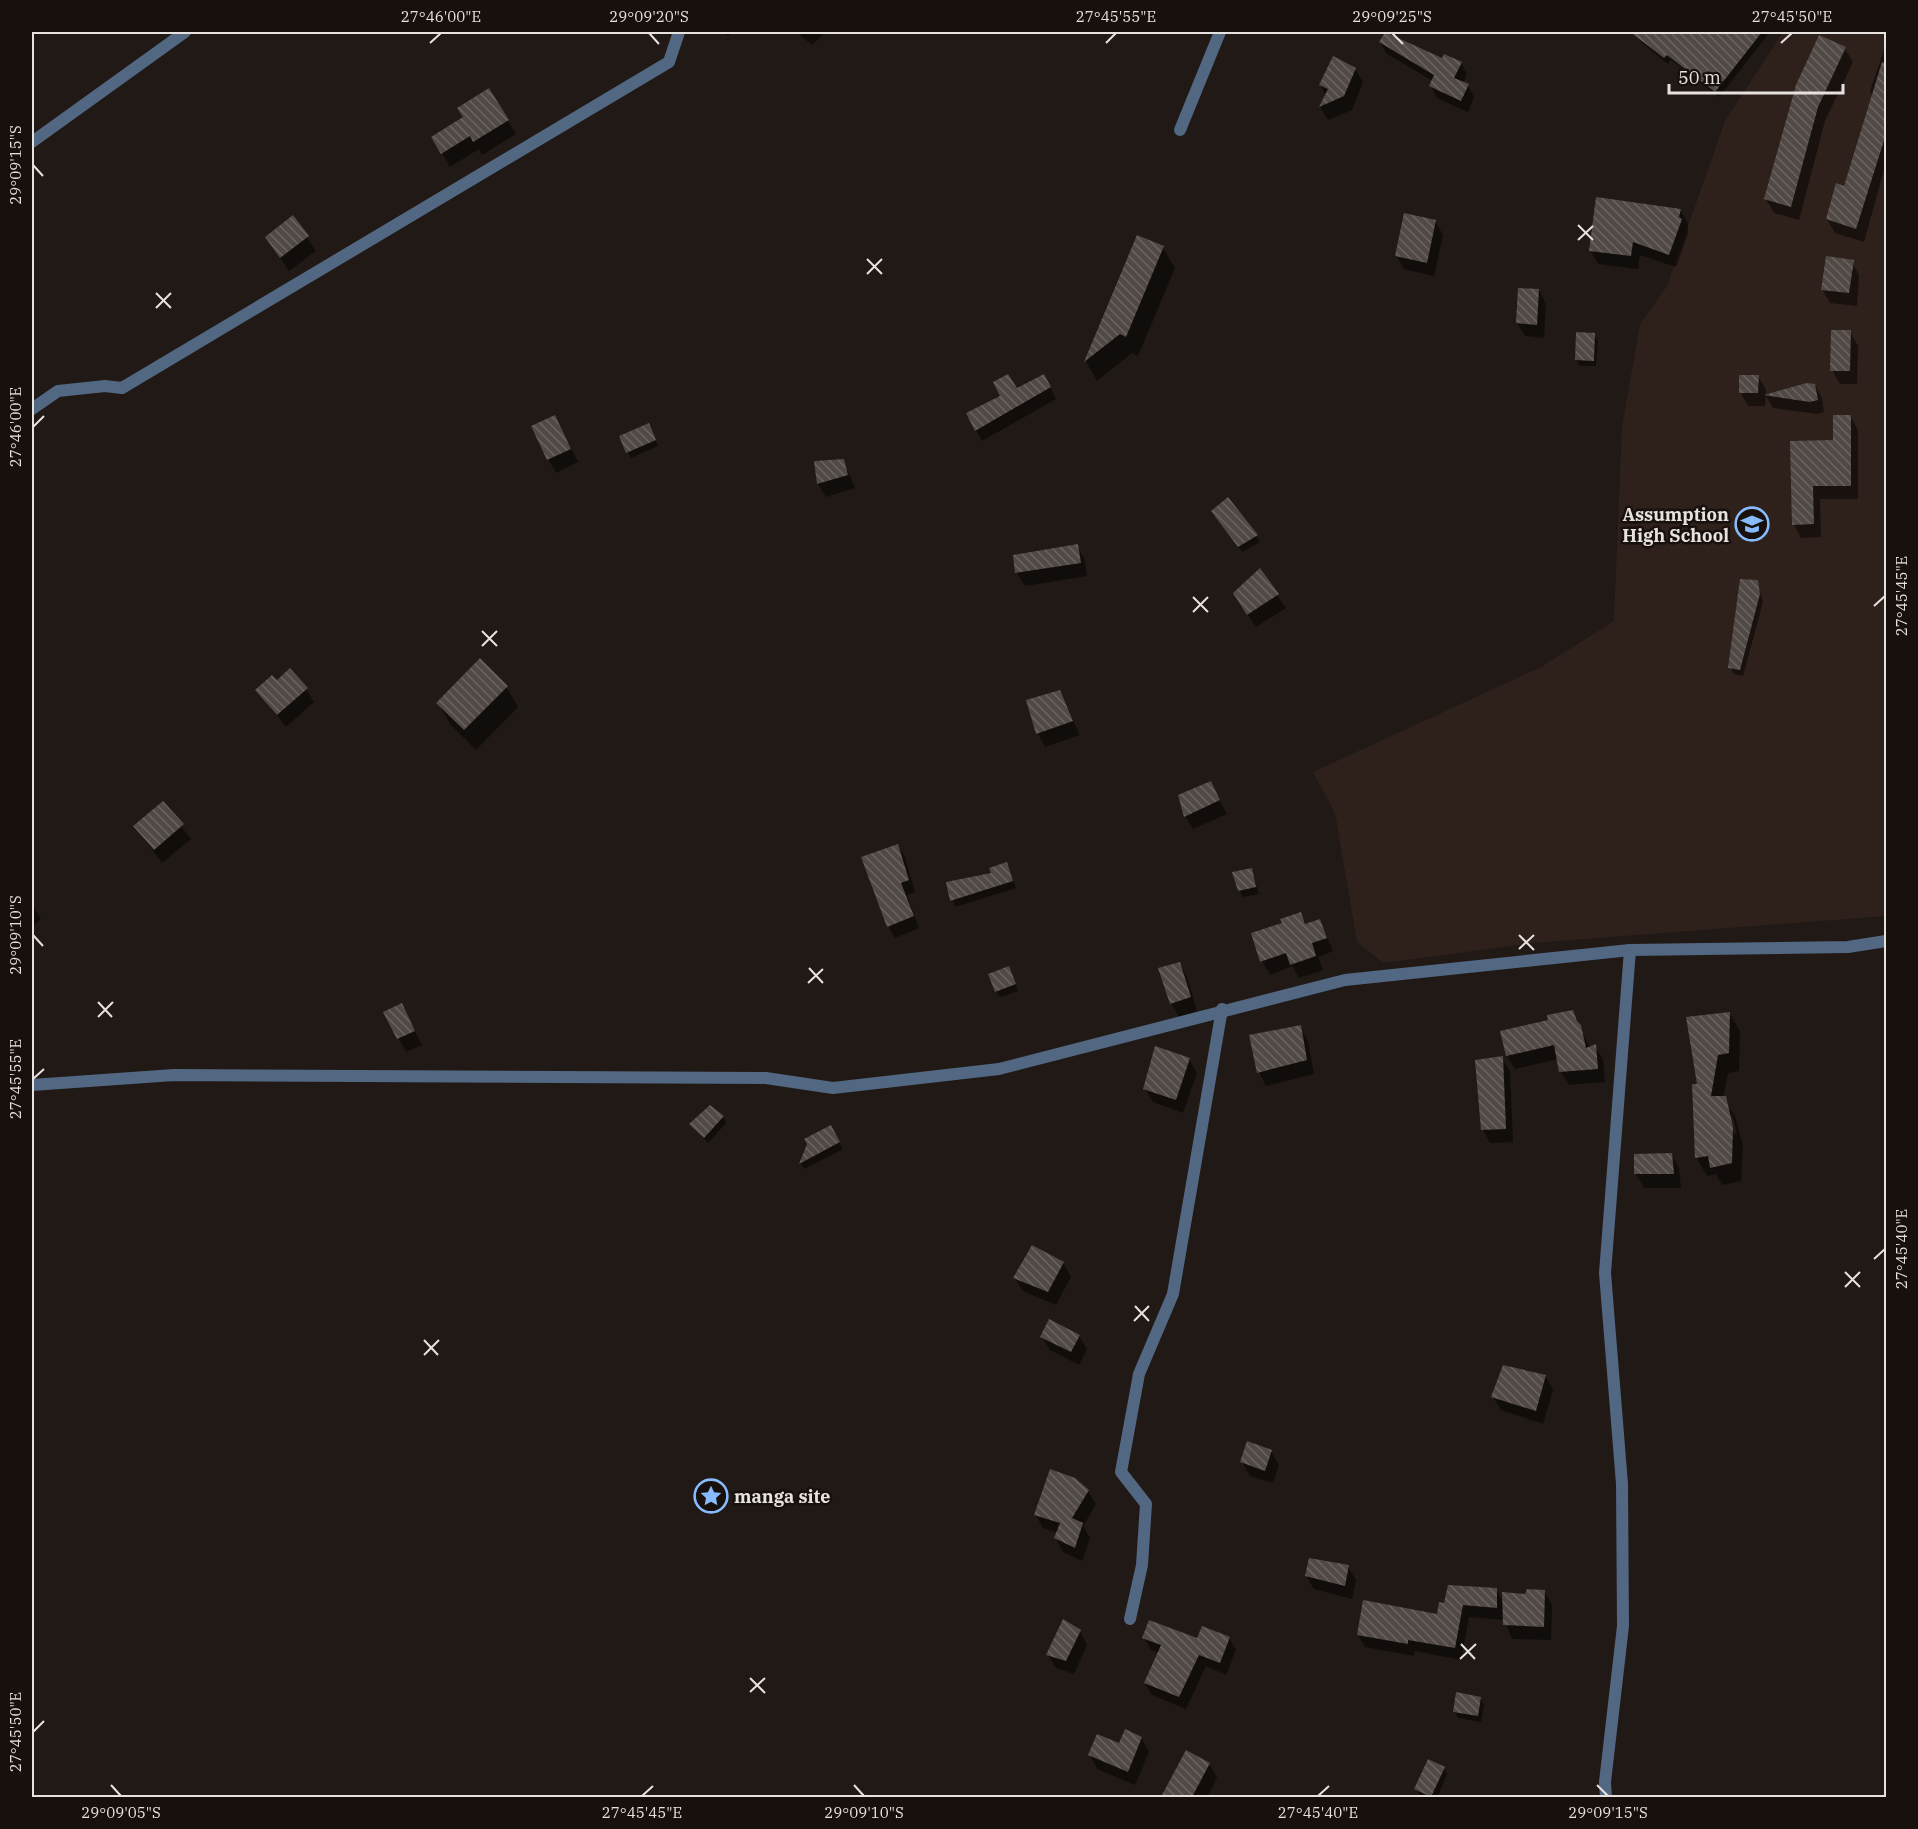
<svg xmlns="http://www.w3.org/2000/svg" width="1918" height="1829" font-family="'IBM Plex Serif',serif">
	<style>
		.built { fill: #2e211c }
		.shadow { fill: #0007; fill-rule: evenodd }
		.building { fill: url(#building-back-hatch) }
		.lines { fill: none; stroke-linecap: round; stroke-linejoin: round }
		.lane { stroke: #526781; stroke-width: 12 }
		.street { stroke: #526781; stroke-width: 12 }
		.ticks { fill: none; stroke: #e7e2e0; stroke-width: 2 }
		.labels { text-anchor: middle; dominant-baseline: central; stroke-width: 5; stroke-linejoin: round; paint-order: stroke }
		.poi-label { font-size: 18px; font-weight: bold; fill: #e7e2e0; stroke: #17100d; text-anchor: end }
		.neatline { fill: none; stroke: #e7e2e0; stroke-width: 2 }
		.ticks-label { font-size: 15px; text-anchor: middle; fill: #e7e2e0 }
	</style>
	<defs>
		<pattern id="building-back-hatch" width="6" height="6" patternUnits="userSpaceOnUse" patternTransform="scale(1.5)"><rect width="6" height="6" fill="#514946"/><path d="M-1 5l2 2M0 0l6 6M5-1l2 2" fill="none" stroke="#6a6360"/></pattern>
	</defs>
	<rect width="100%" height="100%" fill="#201916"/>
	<!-- built -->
	<polygon class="built" points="1783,32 1886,32 1886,916 1533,943 1383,963 1357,942 1335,813 1313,772 1541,667 1614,621 1622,427 1640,324 1667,286 1725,121"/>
	<!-- shadow -->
	<g class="shadow">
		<polygon points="723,32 732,32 728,36"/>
		<polygon points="796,32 826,32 812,45"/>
		<polygon points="1641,32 1770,32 1719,97 1671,60 1668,64 1641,42 1638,36"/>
		<polygon points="1380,42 1461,63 1467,74 1463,83 1468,86 1474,97 1468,112 1437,98 1431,86 1433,81 1387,54"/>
		<polygon points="1886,44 1886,163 1864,242 1835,233 1827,219 1845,187 1873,97 1870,91"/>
		<polygon points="1845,49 1853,62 1825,121 1799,220 1774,213 1766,199"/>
		<polygon points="1355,69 1363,82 1352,110 1328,120 1320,107 1326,95 1320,85"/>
		<polygon points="489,90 516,134 482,155 479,149 450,167 433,138 465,118"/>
		<polygon points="1681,211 1688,224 1688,234 1676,267 1640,255 1638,269 1598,264 1590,250"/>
		<polygon points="293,217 316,251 289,271 266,237"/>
		<polygon points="1435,221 1443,235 1434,276 1404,269 1396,255"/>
		<polygon points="1138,237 1163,248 1175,268 1138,356 1132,353 1097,381 1086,362"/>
		<polygon points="1851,261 1859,275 1857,306 1830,303 1822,289"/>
		<polygon points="1539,290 1546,304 1544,338 1525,336 1517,323"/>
		<polygon points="1850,332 1858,346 1857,384 1840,384 1832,370"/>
		<polygon points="1594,335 1598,341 1596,366 1580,366 1576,359"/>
		<polygon points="1044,376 1056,399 982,441 976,430 1016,390"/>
		<polygon points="1758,376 1766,390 1765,406 1748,406 1740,392"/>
		<polygon points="1815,385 1822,398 1824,412 1817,414 1773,408 1766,396"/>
		<polygon points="554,416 578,462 556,473 548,459"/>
		<polygon points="1851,417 1858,430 1858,499 1820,499 1821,537 1801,538 1794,525 1834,442"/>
		<polygon points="651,431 658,446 631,458 627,452"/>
		<polygon points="843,460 855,488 826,497 818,484 815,463"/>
		<polygon points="1228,499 1260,542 1242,552 1217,518"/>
		<polygon points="1077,546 1085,560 1087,576 1025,586 1017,573"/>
		<polygon points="1260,571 1286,608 1256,627 1242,606"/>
		<polygon points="1757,581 1763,602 1743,676 1734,674 1730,668"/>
		<polygon points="277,682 306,689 314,702 286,727 257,690"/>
		<polygon points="506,687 518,707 476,750 450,724 438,703"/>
		<polygon points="1059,692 1080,735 1045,747 1038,733"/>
		<polygon points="1210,783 1227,814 1193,829 1185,816"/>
		<polygon points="163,803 191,839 162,863 135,827"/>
		<polygon points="898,846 905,857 915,892 907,895 919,928 895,938 888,926"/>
		<polygon points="1006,864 1016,888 955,907 948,884 993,874"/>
		<polygon points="1251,870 1259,894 1243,897 1239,890"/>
		<polygon points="32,904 41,919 32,927"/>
		<polygon points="1300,914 1307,925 1320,921 1333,951 1318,957 1323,970 1299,978 1292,966 1270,975 1262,961 1284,924"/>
		<polygon points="1179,963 1187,977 1197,1011 1179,1017 1171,1003"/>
		<polygon points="1009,968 1018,991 1000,997 996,991"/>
		<polygon points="1573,1012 1590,1048 1595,1046 1603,1059 1605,1082 1569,1085 1561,1072 1558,1059 1515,1069 1507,1056 1550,1021"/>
		<polygon points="385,1013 409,1019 422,1045 406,1052"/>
		<path d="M1729,1013L1740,1031L1739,1071L1728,1073L1723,1098L1735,1116L1743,1146L1741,1181L1722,1185L1716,1174L1707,1176L1697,1158L1693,1086L1699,1085ZM1729,1114H1732L1737,1134H1734Z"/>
		<polygon points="1300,1027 1308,1041 1314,1074 1266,1086 1259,1072"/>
		<polygon points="1502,1058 1510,1071 1513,1142 1490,1143 1483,1130"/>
		<polygon points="1189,1059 1197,1073 1183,1113 1153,1102 1145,1089"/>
		<polygon points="723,1117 726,1123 708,1143 691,1124"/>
		<polygon points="831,1127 843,1149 804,1169 801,1164 809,1144"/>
		<polygon points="1671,1154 1679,1168 1681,1188 1644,1188 1636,1174"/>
		<polygon points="1063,1263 1071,1277 1056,1305 1023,1291 1015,1278"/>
		<polygon points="1079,1336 1087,1349 1079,1365 1050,1350 1042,1337"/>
		<polygon points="1546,1377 1553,1390 1543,1424 1501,1410 1493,1397"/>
		<polygon points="1271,1451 1279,1465 1273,1483 1250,1476 1242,1462"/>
		<polygon points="1088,1491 1096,1504 1083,1526 1090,1538 1082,1561 1063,1552 1056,1538 1058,1533 1043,1528 1036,1515"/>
		<polygon points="1348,1567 1356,1580 1352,1599 1314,1589 1306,1576"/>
		<polygon points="1496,1590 1504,1603 1544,1591 1552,1605 1551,1640 1512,1639 1504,1620 1469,1617 1461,1660 1415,1651 1414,1656 1365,1647 1358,1635 1438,1615 1445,1605"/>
		<polygon points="1080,1631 1087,1645 1074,1674 1056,1668 1048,1655"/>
		<polygon points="1144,1638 1229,1638 1236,1650 1226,1675 1206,1666 1186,1709 1152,1695 1145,1683 1159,1653 1151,1650"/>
		<polygon points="1480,1698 1484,1705 1481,1722 1458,1718 1454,1711"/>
		<polygon points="1141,1738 1149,1752 1135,1785 1097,1769 1090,1755"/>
		<polygon points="1209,1764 1217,1777 1207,1798 1164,1798"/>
		<polygon points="1443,1768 1447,1774 1437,1798 1420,1795 1416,1789"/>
	</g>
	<!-- building -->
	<g class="building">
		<polygon points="1385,32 1442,58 1444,54 1462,62 1454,78 1469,84 1461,101 1429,86 1434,75 1379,42"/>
		<polygon points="1630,32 1762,32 1715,92 1667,55 1664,58"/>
		<polygon points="1819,35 1846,47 1818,107 1791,207 1764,199 1796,85"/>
		<polygon points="1333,56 1356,68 1344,96 1319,107 1328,89 1319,85"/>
		<polygon points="1882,62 1887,63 1887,131 1856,229 1826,219 1836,183 1844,186"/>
		<polygon points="489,88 509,120 473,142 470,136 441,154 431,137 463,117 457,108"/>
		<polygon points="1596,197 1681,209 1679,217 1682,219 1669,255 1633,242 1631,256 1589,251"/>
		<polygon points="1404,213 1436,220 1427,263 1395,256"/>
		<polygon points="293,215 309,236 280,258 265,237"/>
		<polygon points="1137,235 1164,246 1126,337 1120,334 1084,362"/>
		<polygon points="1826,256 1854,260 1849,293 1821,290"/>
		<polygon points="1518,288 1539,289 1537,325 1516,323"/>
		<polygon points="1831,330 1851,330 1850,371 1830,371"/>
		<polygon points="1576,332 1595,333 1594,361 1575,360"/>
		<polygon points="1008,374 1017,388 1044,374 1051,387 975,431 966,413 1000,396 993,382"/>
		<polygon points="1739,375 1759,375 1758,393 1739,393"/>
		<polygon points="1807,383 1815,384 1818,400 1810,402 1764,395"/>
		<polygon points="555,415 571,449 547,460 531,426"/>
		<polygon points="1833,415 1851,415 1851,486 1813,486 1814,524 1792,525 1790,441 1833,440"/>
		<polygon points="649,423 656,440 626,453 619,436"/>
		<polygon points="844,459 848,475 817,484 814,461"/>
		<polygon points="1228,497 1258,535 1238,547 1211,511"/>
		<polygon points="1078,544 1081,563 1015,573 1013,555"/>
		<polygon points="1260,568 1279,594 1247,615 1233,593"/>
		<polygon points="1740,579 1758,580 1760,594 1740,670 1728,668"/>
		<polygon points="480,658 508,686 464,730 436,703"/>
		<polygon points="290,668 308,688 277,715 255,690 272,675 277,680"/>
		<polygon points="1060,690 1073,721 1036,734 1026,700"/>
		<polygon points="1211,781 1220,800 1184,817 1178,795"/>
		<polygon points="163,801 184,824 154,850 133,826"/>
		<polygon points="898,844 909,880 901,883 914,916 887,927 861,857"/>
		<polygon points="1007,862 1013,881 950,901 946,882 991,873 989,868"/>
		<polygon points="1252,868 1256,887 1238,891 1232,872"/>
		<polygon points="1301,912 1305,924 1320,919 1327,938 1312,943 1316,956 1290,965 1286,953 1260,962 1251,933 1282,923 1280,919"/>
		<polygon points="1180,962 1191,997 1170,1004 1158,968"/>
		<polygon points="1009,966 1016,984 995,992 988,974"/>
		<polygon points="402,1003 415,1031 397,1039 383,1012"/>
		<polygon points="1573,1010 1577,1021 1581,1025 1586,1048 1596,1044 1598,1069 1559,1072 1554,1045 1506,1056 1500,1031 1548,1020 1547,1015"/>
		<polygon points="1730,1012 1729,1053 1718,1055 1711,1096 1726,1096 1733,1127 1732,1163 1710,1168 1708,1156 1695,1158 1692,1084 1697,1084 1686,1017"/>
		<polygon points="1301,1025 1307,1060 1257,1073 1249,1035"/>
		<polygon points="1155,1046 1190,1058 1176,1100 1143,1089"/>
		<polygon points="1503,1056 1506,1129 1481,1130 1475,1060"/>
		<polygon points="710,1105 724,1116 704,1138 689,1124"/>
		<polygon points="831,1125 840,1142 799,1164 807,1144 804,1139"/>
		<polygon points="1672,1153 1674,1174 1634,1174 1634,1154"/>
		<polygon points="1032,1245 1064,1262 1048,1292 1013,1278"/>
		<polygon points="1049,1319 1080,1335 1071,1352 1040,1337"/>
		<polygon points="1503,1365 1546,1375 1536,1411 1491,1397"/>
		<polygon points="1247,1441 1272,1450 1265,1471 1240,1462"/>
		<polygon points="1050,1469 1075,1478 1089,1490 1072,1518 1083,1523 1075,1548 1054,1538 1060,1523 1034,1515"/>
		<polygon points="1309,1558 1349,1565 1345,1586 1305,1576"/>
		<polygon points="1448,1585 1497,1588 1497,1608 1463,1605 1455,1648 1408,1640 1408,1644 1357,1635 1363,1600 1437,1614 1439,1602 1444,1603"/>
		<polygon points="1527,1589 1545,1590 1544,1627 1503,1625 1502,1592 1525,1594"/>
		<polygon points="1063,1619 1081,1630 1066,1661 1046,1655"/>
		<polygon points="1149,1620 1197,1638 1202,1626 1230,1637 1220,1663 1199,1655 1179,1697 1144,1683 1161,1645 1142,1638"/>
		<polygon points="1456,1692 1481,1697 1478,1716 1453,1712"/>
		<polygon points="1125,1729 1142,1737 1128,1772 1088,1755 1097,1734 1119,1743"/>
		<polygon points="1186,1750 1210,1763 1192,1797 1161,1797"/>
		<polygon points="1428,1759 1445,1767 1431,1797 1414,1789"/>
	</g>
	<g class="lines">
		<!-- lane -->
		<g class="lane">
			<polyline points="32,409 58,391 105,386 122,388 669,62 679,32"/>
			<polyline points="32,1085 174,1075 766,1078 833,1088 999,1069 1345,980 1630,950 1848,947 1886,941"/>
			<polyline points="1130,1619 1142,1565 1146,1504 1121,1472 1139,1374 1173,1294 1222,1009"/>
			<polyline points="1605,1782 1623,1626 1622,1484 1605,1273 1630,950"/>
		</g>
		<!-- street -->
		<g class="street">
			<polyline points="1180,130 1220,32"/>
			<polyline points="32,142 185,32"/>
			<polyline points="1605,1782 1606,1798"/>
		</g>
	</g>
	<!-- ticks -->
	<path class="ticks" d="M649,33L659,44M1392,33L1403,44M430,43L441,33M1106,43L1116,33M1781,43L1792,33M33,165L43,176M1578,225L1593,240M1578,240L1593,226M867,259L882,274M867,274L882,259M156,293L171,308M156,308L171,293M33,427L44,416M1193,597L1208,612M1874,606L1885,596M1193,612L1208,597M482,631L497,646M482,646L497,631M33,935L43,946M1519,935L1534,950M1519,949L1534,935M809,968L823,983M808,983L823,969M98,1002L112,1017M98,1017L113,1002M33,1079L44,1069M1874,1259L1885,1249M1845,1272L1860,1287M1845,1287L1860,1272M1135,1306L1149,1321M1134,1321L1149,1306M424,1340L438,1355M424,1355L439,1340M1461,1644L1475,1659M1460,1659L1476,1644M750,1678L765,1693M750,1692L765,1678M33,1732L44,1721M111,1785L121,1796M854,1785L864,1796M1597,1785L1608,1796M642,1796L653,1786M1318,1796L1329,1786"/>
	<!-- icons -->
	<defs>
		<g id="school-ring" transform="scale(1.725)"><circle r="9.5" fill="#17100d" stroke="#87bbfc" stroke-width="1.5"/><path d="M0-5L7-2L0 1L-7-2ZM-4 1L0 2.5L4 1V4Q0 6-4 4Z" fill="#87bbfc"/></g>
		<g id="sight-ring" transform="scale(1.725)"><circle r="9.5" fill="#17100d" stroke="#87bbfc" stroke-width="1.5"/><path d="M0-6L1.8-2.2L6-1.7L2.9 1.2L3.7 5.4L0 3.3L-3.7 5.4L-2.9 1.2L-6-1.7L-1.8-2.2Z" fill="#87bbfc"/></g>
	</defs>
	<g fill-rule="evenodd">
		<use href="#school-ring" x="1752" y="524"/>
		<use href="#sight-ring" x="711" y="1496"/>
	</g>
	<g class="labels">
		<!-- poi labels -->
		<g class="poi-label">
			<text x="1729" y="514">Assumption<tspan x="1729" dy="21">High School</tspan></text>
			<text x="734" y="1496" text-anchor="start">manga site</text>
		</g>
	</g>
	<!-- border -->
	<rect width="1918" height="1829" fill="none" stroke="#17100d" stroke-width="66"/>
	<!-- scale -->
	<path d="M1669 84v9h174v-9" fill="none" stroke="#e7e2e0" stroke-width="3"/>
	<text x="1678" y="84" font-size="18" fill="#e7e2e0" stroke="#17100d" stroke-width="4.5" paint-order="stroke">50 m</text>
	<rect x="33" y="33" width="1852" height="1763" class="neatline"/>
	<g class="ticks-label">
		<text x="441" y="22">27°46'00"E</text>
		<text x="649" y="22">29°09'20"S</text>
		<text x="1116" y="22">27°45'55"E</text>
		<text x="1392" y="22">29°09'25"S</text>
		<text x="1792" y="22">27°45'50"E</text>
		<text transform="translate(16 165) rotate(-90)" y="5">29°09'15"S</text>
		<text transform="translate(16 427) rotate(-90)" y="5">27°46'00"E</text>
		<text transform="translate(1902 596) rotate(-90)" y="5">27°45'45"E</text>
		<text transform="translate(16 935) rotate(-90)" y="5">29°09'10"S</text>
		<text transform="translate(16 1079) rotate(-90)" y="5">27°45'55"E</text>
		<text transform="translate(1902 1249) rotate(-90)" y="5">27°45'40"E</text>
		<text transform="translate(16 1732) rotate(-90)" y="5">27°45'50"E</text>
		<text x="121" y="1818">29°09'05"S</text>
		<text x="642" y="1818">27°45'45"E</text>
		<text x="864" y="1818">29°09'10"S</text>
		<text x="1318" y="1818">27°45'40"E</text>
		<text x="1608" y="1818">29°09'15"S</text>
	</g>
</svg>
